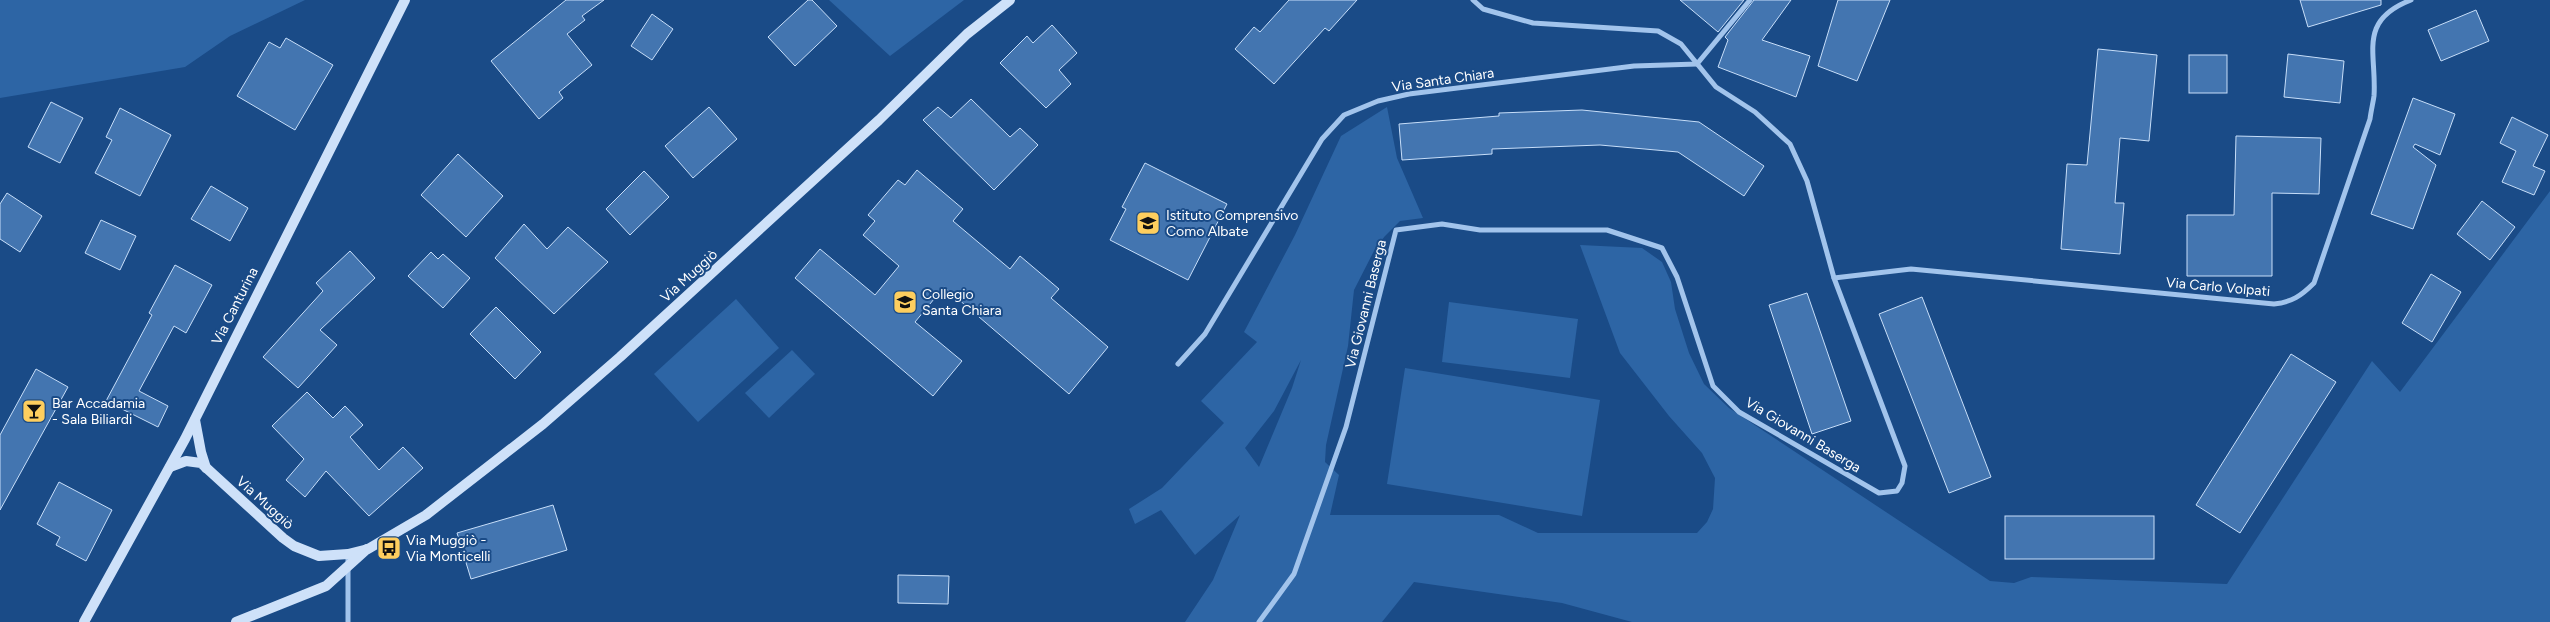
<svg xmlns="http://www.w3.org/2000/svg" width="2550" height="622" font-family="Figtree,sans-serif">
	<style>
		.green { fill: #2d65a5; fill-rule: evenodd }
		.building { fill: #4375b0; stroke: #c7def9 }
		.lines { fill: none; stroke-linecap: round; stroke-linejoin: round }
		.street { stroke: #a2c4ec; stroke-width: 5 }
		.secondary { stroke: #cee1f9; stroke-width: 10 }
		.labels { text-anchor: middle; dominant-baseline: central; stroke-width: 4; stroke-linejoin: round; paint-order: stroke }
		.street-label { font-size: 14px; fill: #fff; stroke: #1a4b87 }
		.poi-label { font-size: 14px; fill: #fff; stroke: #1a4b87; text-anchor: start }
	</style>
	<rect width="100%" height="100%" fill="#1a4b87"/>
	<!-- green -->
	<g class="green">
		<polygon points="0,0 305,0 230,36 185,67 0,98"/>
		<polygon points="829,0 964,0 890,56"/>
		<path d="M1387,107L1397,158L1423,218L1400,221L1385,236L1376,247L1354,290L1348,346L1326,445L1325,462L1339,475L1330,515H1499L1538,533H1697L1707,522L1713,509L1715,478L1702,453L1669,416L1620,353L1580,245L1642,248L1662,262L1671,282L1675,309L1689,353L1704,384L1729,408L1990,581L2014,583L2031,577L2227,584L2372,361L2400,392L2550,191V622H1632L1562,603L1414,582L1382,622H1185L1213,580L1240,515L1195,555L1161,510L1135,524L1129,509L1162,488L1224,423L1201,401L1257,342L1244,332L1295,235L1341,136ZM1301,360L1292,388L1259,467L1245,448L1274,411Z"/>
		<polygon points="736,299 779,348 698,422 654,374"/>
		<polygon points="1449,302 1578,319 1570,378 1442,362"/>
		<polygon points="792,350 815,374 769,418 745,393"/>
		<polygon points="1405,368 1600,400 1582,516 1387,484"/>
	</g>
	<!-- building -->
	<g class="building">
		<polygon points="566,0 604,0 582,16 585,20 567,34 592,65 559,92 563,98 539,119 491,61"/>
		<polygon points="808,0 812,0 837,26 795,66 768,37"/>
		<polygon points="1289,0 1357,0 1329,31 1325,28 1274,84 1235,49 1254,27 1260,32"/>
		<polygon points="1680,0 1744,0 1718,32"/>
		<polygon points="1754,0 1791,0 1762,40 1810,56 1796,97 1718,67 1728,40 1725,37"/>
		<polygon points="1838,0 1890,0 1857,81 1818,66"/>
		<polygon points="2300,0 2381,0 2381,5 2308,27"/>
		<polygon points="2476,10 2489,41 2441,61 2428,30"/>
		<polygon points="652,14 673,29 652,60 631,46"/>
		<polygon points="1052,25 1077,53 1059,70 1071,84 1046,108 1000,63 1027,36 1033,43"/>
		<polygon points="286,38 333,65 295,130 237,96 269,42 280,48"/>
		<polygon points="2098,49 2157,55 2149,141 2120,138 2115,203 2124,203 2120,254 2061,249 2067,164 2087,165"/>
		<polygon points="2288,54 2344,61 2340,103 2284,97"/>
		<rect x="2189" y="55" width="38" height="38"/>
		<polygon points="2413,98 2455,114 2440,155 2415,144 2413,147 2436,165 2413,229 2371,214"/>
		<polygon points="971,99 1010,137 1020,128 1038,145 994,190 923,120 938,107 951,118"/>
		<polygon points="51,102 83,118 60,163 28,147"/>
		<polygon points="709,107 737,139 693,178 665,146"/>
		<polygon points="120,108 171,135 140,196 95,173 112,140 106,137"/>
		<polygon points="1582,110 1699,122 1764,166 1744,196 1678,152 1600,145 1492,149 1492,154 1402,160 1399,124 1499,116 1499,113"/>
		<polygon points="2512,117 2548,135 2533,166 2545,171 2534,195 2502,182 2516,151 2500,143"/>
		<polygon points="2236,136 2321,138 2319,194 2272,193 2272,276 2187,276 2187,215 2234,215"/>
		<polygon points="458,154 503,196 466,237 421,195"/>
		<polygon points="1145,163 1227,204 1188,280 1110,240 1126,209 1122,207"/>
		<polygon points="917,170 963,209 953,221 1010,269 1020,256 1059,289 1051,298 1108,347 1069,394 944,287 915,322 962,361 933,396 795,278 820,249 875,295 899,266 863,235 875,221 868,215 898,180 905,185"/>
		<polygon points="644,171 669,197 630,235 606,209"/>
		<polygon points="211,186 248,208 230,241 191,219"/>
		<polygon points="7,193 42,216 20,252 0,239 0,204"/>
		<polygon points="2482,201 2515,227 2490,260 2457,234"/>
		<polygon points="101,220 136,236 120,270 85,253"/>
		<polygon points="524,224 547,249 568,227 608,262 554,314 495,258"/>
		<polygon points="350,251 375,278 320,330 337,345 298,388 263,357 323,291 316,283"/>
		<polygon points="431,252 438,259 443,254 470,278 443,308 408,276"/>
		<polygon points="175,265 212,285 186,333 174,326 139,391 168,406 158,427 106,401 152,315 149,313"/>
		<polygon points="2431,274 2461,292 2432,342 2402,323"/>
		<polygon points="1807,293 1851,421 1812,434 1769,305"/>
		<polygon points="1922,297 1991,477 1949,493 1879,314"/>
		<polygon points="496,307 541,352 515,379 470,334"/>
		<polygon points="2291,354 2336,382 2240,533 2196,505"/>
		<polygon points="36,369 68,387 0,510 0,435"/>
		<polygon points="307,392 333,418 345,406 363,425 350,437 379,470 403,447 423,468 369,516 326,471 305,497 286,480 304,459 272,426"/>
		<polygon points="59,482 112,510 86,561 56,545 60,537 37,524"/>
		<polygon points="553,505 567,550 471,579 457,533"/>
		<rect x="2005" y="516" width="149" height="43"/>
		<polygon points="898,575 949,576 948,604 898,603"/>
	</g>
	<g class="lines">
		<!-- street -->
		<g class="street">
			<path d="M1834,278L1911,269L2274,304C2292,302 2301,296 2314,283L2370,119C2371,111 2373,103 2374,96C2377,53 2357,21 2411,0"/>
			<polyline points="1178,364 1205,334 1322,139 1344,115 1378,101 1409,94 1634,66 1697,64 1750,0"/>
			<polyline points="348,554 348,622"/>
			<polyline points="1259,622 1294,574 1346,427 1396,230 1442,224 1480,230 1607,230 1662,248 1677,277 1713,386 1739,412 1879,493 1897,491 1902,483 1905,466 1834,278 1807,181 1790,144 1755,112 1716,87 1681,44 1658,31 1533,23 1483,9 1473,0"/>
		</g>
		<!-- secondary -->
		<g class="secondary">
			<polyline points="195,420 201,452 206,468"/>
			<polyline points="170,467 186,461 201,463 283,538 294,546 319,556 348,554 368,549 426,515 543,424 620,357 879,120 967,34 1010,0"/>
			<polyline points="84,622 185,439 405,0"/>
			<polyline points="236,622 326,586 367,549"/>
		</g>
	</g>
	<!-- icons -->
	<defs>
		<g id="school-square" transform="scale(1.25)"><rect x="-9" y="-9" width="18" height="18" rx="4" fill="#fece5e" stroke="#1a4b87"/><path d="M0-5L7-2L0 1L-7-2ZM-4 1L0 2.5L4 1V4Q0 6-4 4Z" fill="#111"/></g>
		<g id="bar-square" transform="scale(1.25)"><rect x="-9" y="-9" width="18" height="18" rx="4" fill="#fece5e" stroke="#1a4b87"/><path d="M-6-5H6L.8 .8V4.5H3.5V6h-7V4.5H-.8V.8Z" fill="#111"/></g>
		<g id="bus-square" transform="scale(1.25)"><rect x="-9" y="-9" width="18" height="18" rx="4" fill="#fece5e" stroke="#1a4b87"/><path d="M-5-6H5V4H4V6H2V4H-2V6H-4V4H-5ZM-3.5-4V0h7V-4ZM-3.5 1.2v1.5H-2V1.2ZM2 1.2v1.5H3.5V1.2Z" fill="#111"/></g>
	</defs>
	<g fill-rule="evenodd">
		<use href="#school-square" x="1148" y="223"/>
		<use href="#school-square" x="905" y="302"/>
		<use href="#bar-square" x="34" y="411"/>
		<use href="#bus-square" x="389" y="548"/>
	</g>
	<g class="labels">
		<!-- street labels -->
		<g class="street-label">
			<text transform="translate(1443 80) rotate(-8)">Via Santa Chiara</text>
			<text transform="translate(689 276) rotate(-42)">Via Muggiò</text>
			<text transform="translate(2218 287) rotate(5)">Via Carlo Volpati</text>
			<text transform="translate(1366 304) rotate(-76)">Via Giovanni Baserga</text>
			<text transform="translate(235 306) rotate(-63)">Via Canturina</text>
			<text transform="translate(1803 435) rotate(31)">Via Giovanni Baserga</text>
			<text transform="translate(265 503) rotate(42)">Via Muggiò</text>
		</g>
		<!-- poi labels -->
		<g class="poi-label">
			<text x="1166" y="215">Istituto Comprensivo<tspan x="1166" dy="16">Como Albate</tspan></text>
			<text x="922" y="294">Collegio<tspan x="922" dy="16">Santa Chiara</tspan></text>
			<text x="52" y="403">Bar Accadamia<tspan x="52" dy="16">- Sala Biliardi</tspan></text>
			<text x="406" y="540">Via Muggiò -<tspan x="406" dy="16">Via Monticelli</tspan></text>
		</g>
	</g>
</svg>
